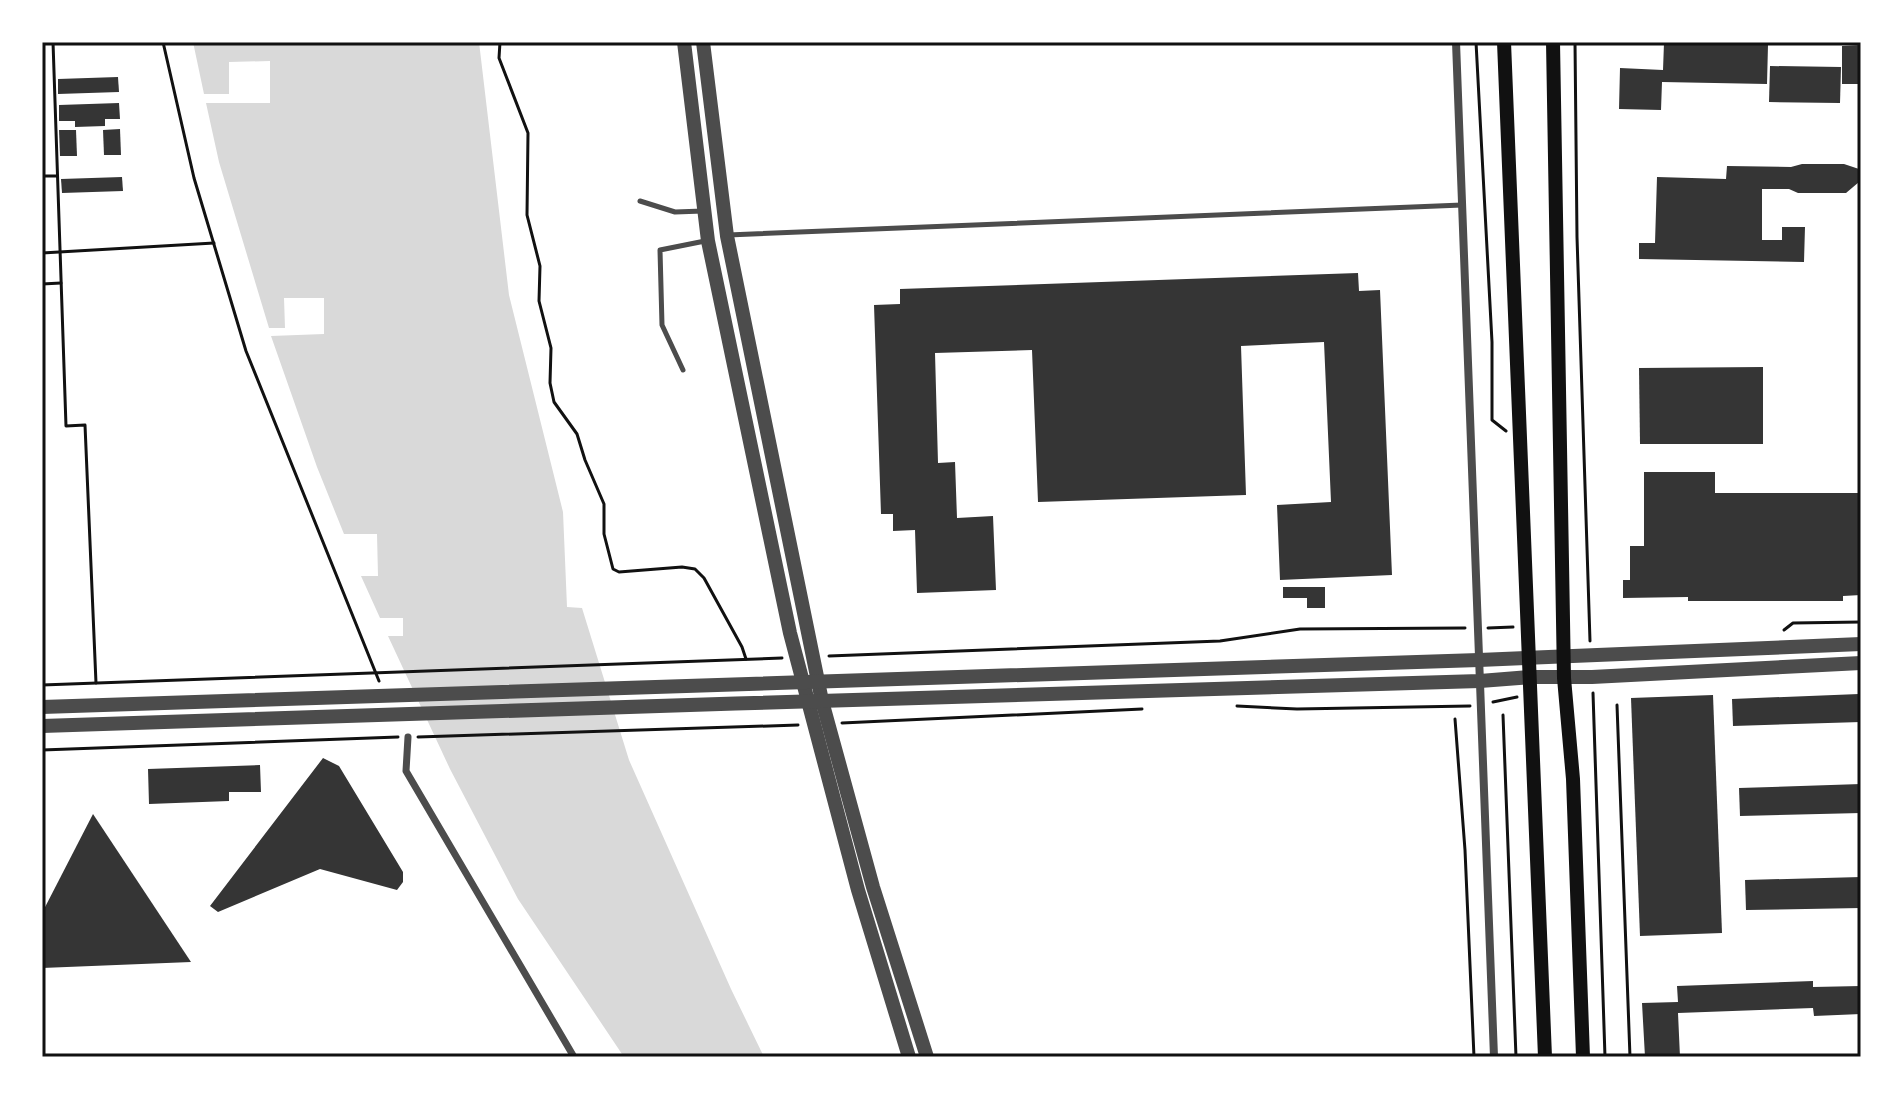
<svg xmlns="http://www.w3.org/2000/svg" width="1903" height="1099" font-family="'Zilla Slab',serif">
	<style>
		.water { fill: #d9d9d9 }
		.building { fill: #353535 }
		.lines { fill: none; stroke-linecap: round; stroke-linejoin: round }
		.path { stroke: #111; stroke-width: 3 }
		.service { stroke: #4c4c4c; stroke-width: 5 }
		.pedestrian { stroke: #4c4c4c; stroke-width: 7 }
		.minor { stroke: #4c4c4c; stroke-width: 8 }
		.tertiary { stroke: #4c4c4c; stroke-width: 14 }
		.secondary { stroke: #111; stroke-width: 14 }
		.neatline { fill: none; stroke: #111; stroke-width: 3 }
	</style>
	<rect width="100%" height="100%" fill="#fff"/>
	<!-- water -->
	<polygon class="water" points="193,42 479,42 509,295 563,512 567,607 582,608 629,760 731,989 764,1057 624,1057 518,899 450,769 388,636 403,636 403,618 380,618 361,576 378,576 377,534 344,534 317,467 271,336 324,334 324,298 284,298 285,328 269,328 219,162 206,103 270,103 270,61 229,62 229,94 204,94"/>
	<!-- building -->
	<g class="building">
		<polygon points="1664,43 1768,45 1767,84 1662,82 1661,110 1619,109 1620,68 1663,70"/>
		<polygon points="1861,45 1861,84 1842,84 1842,46"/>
		<polygon points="1770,66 1841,67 1840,103 1769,102"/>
		<polygon points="118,77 119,92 58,94 58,79"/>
		<polygon points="119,103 120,119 105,119 105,126 75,127 75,121 59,121 59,105"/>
		<polygon points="120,129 121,155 104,155 103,130"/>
		<polygon points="59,130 76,130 77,156 60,156"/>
		<polygon points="1802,164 1844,164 1859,169 1859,182 1846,193 1798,193 1789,189 1762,189 1762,240 1782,240 1782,227 1805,227 1804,262 1639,259 1639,243 1655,243 1657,177 1726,179 1727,166 1791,167"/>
		<polygon points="122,177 123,191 62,193 61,179"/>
		<polygon points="1358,273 1359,291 1380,290 1392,575 1280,580 1277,505 1331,502 1324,342 1241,346 1246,495 1038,502 1032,350 935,353 938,463 955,462 957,518 993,516 996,590 917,593 915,530 893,531 893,514 881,514 874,305 900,304 900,289"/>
		<polygon points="1763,367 1763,444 1640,444 1639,368"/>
		<polygon points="1644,472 1715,472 1715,493 1861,493 1861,595 1843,596 1843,601 1688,601 1688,597 1623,598 1623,580 1630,580 1630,546 1644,546"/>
		<polygon points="1283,587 1325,587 1325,608 1307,608 1307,598 1283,598"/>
		<polygon points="1859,694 1861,722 1733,726 1732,699"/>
		<polygon points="1713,695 1722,933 1640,936 1631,698"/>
		<polygon points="323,758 339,766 403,872 403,882 397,890 320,869 218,912 210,906"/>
		<polygon points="260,765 261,792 229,792 229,801 149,804 148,769"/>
		<polygon points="1861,784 1861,813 1740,816 1739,788"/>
		<polygon points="93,814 191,962 42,968 42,913"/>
		<polygon points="1861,877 1861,908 1746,910 1745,880"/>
		<polygon points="1813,981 1813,987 1861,986 1861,1014 1814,1016 1813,1008 1678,1013 1680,1057 1645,1057 1642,1003 1678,1002 1677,986"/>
	</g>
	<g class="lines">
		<!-- path -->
		<g class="path">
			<polyline points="53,42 66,426 85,425 96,683"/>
			<polyline points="163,42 194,178 246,351 379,681"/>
			<polyline points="500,42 499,58 528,133 527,215 540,266 539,301 551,348 550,383 554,402 577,434 585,460 604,504 604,534 613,569 619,572 682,567 695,569 704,578 742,647 746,659"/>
			<polyline points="1476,42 1492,342 1492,420 1506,431"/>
			<polyline points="1575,42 1577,237 1590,641"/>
			<polyline points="42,176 57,176"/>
			<polyline points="42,253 214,243"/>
			<polyline points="42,284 61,283"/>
			<polyline points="1488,628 1513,627"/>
			<polyline points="1784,630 1793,623 1861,622"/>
			<polyline points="829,656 1220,641 1300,629 1465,628"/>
			<polyline points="42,685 782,658"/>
			<polyline points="1593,693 1605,1057"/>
			<polyline points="1493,702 1517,697"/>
			<polyline points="1617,705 1630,1057"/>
			<polyline points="1237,706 1297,709 1470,706"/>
			<polyline points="1503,715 1516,1057"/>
			<polyline points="1455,719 1465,850 1474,1057"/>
			<polyline points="842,723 1142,709"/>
			<polyline points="418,737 798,725"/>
			<polyline points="42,750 398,737"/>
		</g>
		<!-- service -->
		<g class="service">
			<polyline points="640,201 675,212 703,211"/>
			<polyline points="728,235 1462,205"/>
			<polyline points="683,370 662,325 660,250 705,241"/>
		</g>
		<!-- pedestrian -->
		<polyline class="pedestrian" points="408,737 406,771 574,1057"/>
		<!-- minor -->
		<polyline class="minor" points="1456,42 1494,1057"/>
		<!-- tertiary -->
		<g class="tertiary">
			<polyline points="684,42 708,241 790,633 858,890 909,1057"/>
			<polyline points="703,42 727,236 822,701 873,887 927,1057"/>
			<polyline points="42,707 1479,660 1861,644"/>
			<path d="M42,726C521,708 1001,697 1480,681L1531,677H1592L1861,663"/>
		</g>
		<!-- secondary -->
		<g class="secondary">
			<polyline points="1504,42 1545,1057"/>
			<polyline points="1553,42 1564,678 1573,779 1583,1057"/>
		</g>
	</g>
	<!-- border -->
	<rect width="1903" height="1099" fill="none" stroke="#ffffff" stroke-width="88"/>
	<rect x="44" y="44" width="1815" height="1011" class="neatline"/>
</svg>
